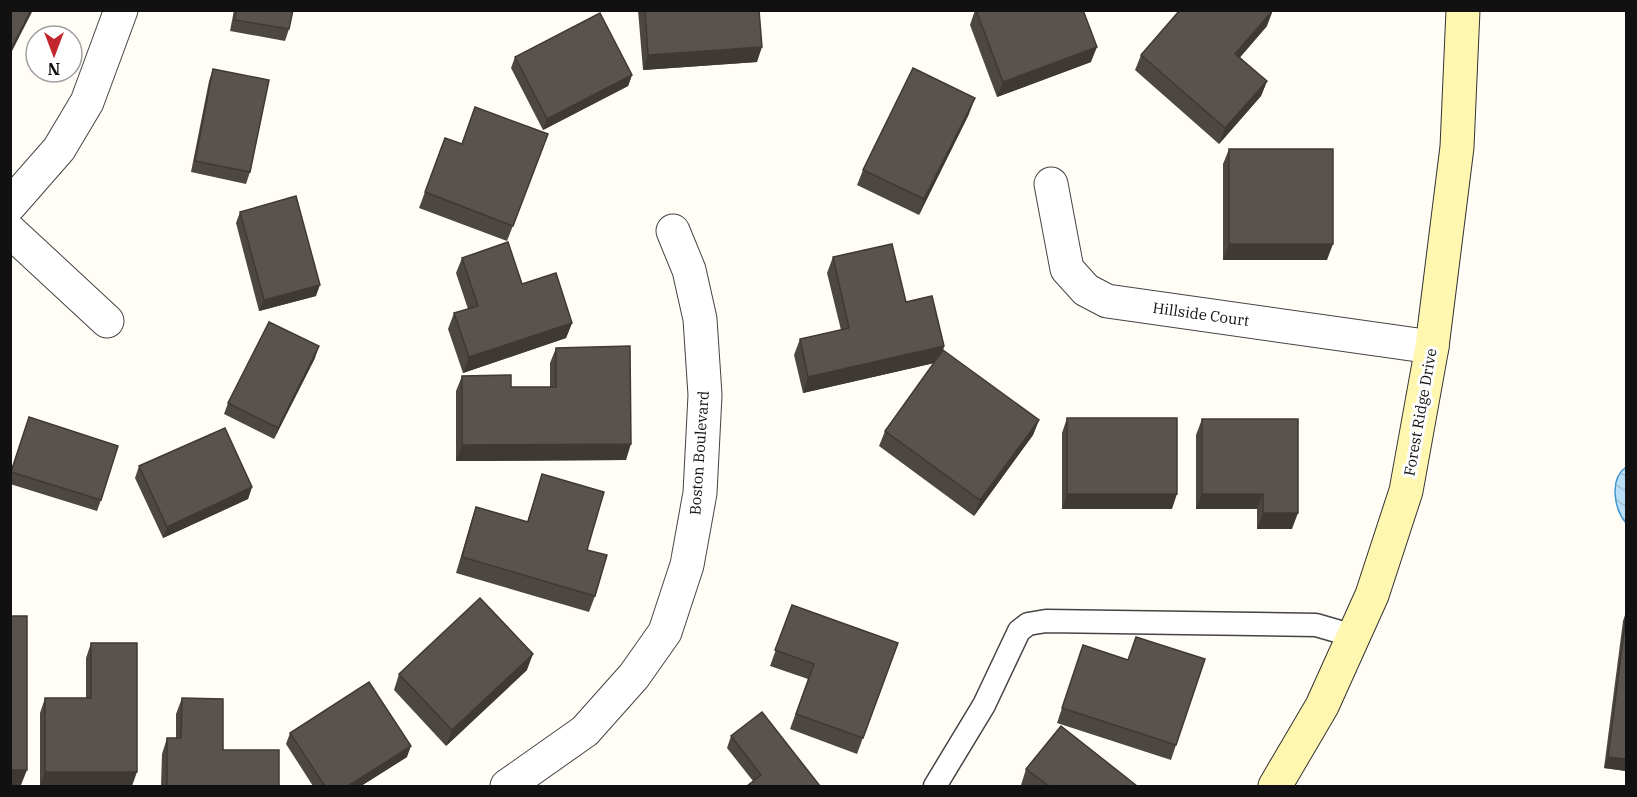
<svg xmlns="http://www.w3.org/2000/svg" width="1637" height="797" font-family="'IBM Plex Serif',serif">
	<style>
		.water { fill: url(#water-waves); stroke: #3f96cf; stroke-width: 1.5 }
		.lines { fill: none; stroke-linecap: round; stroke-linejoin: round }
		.lane-casing { stroke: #444; stroke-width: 25 }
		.street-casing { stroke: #444; stroke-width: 35 }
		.secondary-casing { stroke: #333; stroke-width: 35 }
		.lane { stroke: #fff; stroke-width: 22 }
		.street { stroke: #fff; stroke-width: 33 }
		.secondary { stroke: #fff6b0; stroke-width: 33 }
		.wall { fill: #4d4742 }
		.shaded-wall { fill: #3f3936 }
		.building { fill: #5a524d; stroke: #3f3936; stroke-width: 1.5 }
		.labels { text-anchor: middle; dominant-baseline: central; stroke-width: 6; stroke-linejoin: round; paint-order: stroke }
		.street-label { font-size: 15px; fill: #111; stroke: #fff }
	</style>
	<defs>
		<pattern id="water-waves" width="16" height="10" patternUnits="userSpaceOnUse" patternTransform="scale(1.5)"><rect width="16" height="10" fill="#b9e0f7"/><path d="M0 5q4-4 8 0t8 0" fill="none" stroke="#9ebfd3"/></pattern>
	</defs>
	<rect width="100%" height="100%" fill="#fffdf5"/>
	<!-- water -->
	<path class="water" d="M1626,467V523C1614,509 1609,479 1626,467Z"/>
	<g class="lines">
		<!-- lane casing -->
		<g class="lane-casing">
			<polyline id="lane" points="935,786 984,705 1019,631 1028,624 1046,621 1316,625 1354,636"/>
		</g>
		<!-- street casing -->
		<g class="street-casing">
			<g id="street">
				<polyline points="1051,184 1067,269 1086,290 1107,301 1432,347"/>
				<polyline points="10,205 59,149 87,102 121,10"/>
				<polyline points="10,231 107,321"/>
				<polyline points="507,786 585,731 634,676 665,632 687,565 700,493 705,395 700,319 689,270 673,231"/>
			</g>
		</g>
		<!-- secondary casing -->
		<g class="secondary-casing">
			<polyline id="secondary" points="1275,786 1322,706 1372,595 1406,491 1432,347 1457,147 1463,10"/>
		</g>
		<!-- lane -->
		<use href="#lane" class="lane"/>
		<!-- street -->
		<use href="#street" class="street"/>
		<!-- secondary -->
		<use href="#secondary" class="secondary"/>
	</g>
	<!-- wall -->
	<g class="wall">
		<polygon points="234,10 293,10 289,29 285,41 230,31"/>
		<polygon points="638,10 759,10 757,62 643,70"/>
		<polygon points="975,10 1083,10 1091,62 997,97 970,25"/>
		<polygon points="1267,26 1240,57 1267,81 1261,96 1219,144 1135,70 1141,55"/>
		<polygon points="515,57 632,75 628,86 543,130 511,68"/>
		<polygon points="213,69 250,172 246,184 191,172 209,81"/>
		<polygon points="969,114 919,215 857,185 863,170"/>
		<polygon points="548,134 507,241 419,208 445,138 462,144"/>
		<polygon points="1229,149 1327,260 1223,260 1223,164"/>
		<polygon points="240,212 316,296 259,311 236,223"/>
		<polygon points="833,257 906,302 944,346 943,351 1039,420 1033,435 974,516 879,446 885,431 934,363 803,393 794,355 800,339 841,330 827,273"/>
		<polygon points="462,258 522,284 572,323 566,338 463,373 448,329 454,313 468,309 456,273"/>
		<polygon points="556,348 626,460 456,461 456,391 462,376 511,387 550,387 550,363"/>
		<polygon points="315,358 274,439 224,414 228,403"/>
		<polygon points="1067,418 1172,509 1062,509 1062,433"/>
		<polygon points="1202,419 1292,529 1257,529 1257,509 1196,509 1196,435"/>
		<polygon points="25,429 101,500 97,511 10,484 10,473"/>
		<polygon points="139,466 252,487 248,499 163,538 135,478"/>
		<polygon points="542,474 587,550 595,596 589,612 456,573 471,522 476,507 527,522"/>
		<polygon points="792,605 898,643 857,754 790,729 808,679 770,666"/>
		<polygon points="1626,612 1626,771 1604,768 1623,621"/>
		<polygon points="1136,637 1176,745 1171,760 1057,723 1083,645 1128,660"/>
		<polygon points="91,643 132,786 40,786 40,713 45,698 86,698 86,658"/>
		<polygon points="527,670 446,746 394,690 399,674"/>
		<polygon points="182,698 223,750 279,786 161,786 162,754 167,738 176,738 176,714"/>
		<polygon points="290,733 407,757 361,786 313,786 286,744"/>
		<polygon points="731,736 820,786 753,781 727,748"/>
		<polygon points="1026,769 1137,786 1023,786 1021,785"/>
	</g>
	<!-- shaded-wall -->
	<g class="shaded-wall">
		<polygon points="31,10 33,10 10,55 10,51"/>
		<polygon points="1273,10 1267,26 1230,69 1235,54"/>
		<polygon points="762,47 757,62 643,70 648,55"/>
		<polygon points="1097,47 1091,62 997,97 1003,82"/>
		<polygon points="632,75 628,86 543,130 547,119"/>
		<polygon points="1267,81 1261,96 1219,144 1225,128"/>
		<polygon points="975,98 969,114 919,215 924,199"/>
		<polygon points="1229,244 1333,244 1327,260 1223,260"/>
		<polygon points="320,285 316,296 259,311 264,300"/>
		<polygon points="572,323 566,338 463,373 469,357"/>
		<polygon points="319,346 315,358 274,439 278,428"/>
		<polygon points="944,346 939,362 803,393 808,377"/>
		<polygon points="1039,420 1033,435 974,516 980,500"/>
		<polygon points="631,444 626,460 456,461 462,445"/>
		<polygon points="252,487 248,499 163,538 167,527"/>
		<polygon points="1067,494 1177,494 1172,509 1062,509"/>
		<polygon points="1202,494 1263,494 1257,509 1196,509"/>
		<polygon points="1263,513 1298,513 1292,529 1257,529"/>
		<polygon points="533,654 527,670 446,746 452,730"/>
		<polygon points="411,746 407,757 361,786 348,786"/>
		<polygon points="1608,757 1626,759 1626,771 1604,768"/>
		<polygon points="10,770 27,770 21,785 10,785"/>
		<polygon points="45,772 137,772 132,786 40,786"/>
	</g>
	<!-- building -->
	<g class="building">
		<polygon points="10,10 31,10 10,51"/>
		<polygon points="236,10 293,10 289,29 235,20"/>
		<polygon points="645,10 759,10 762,47 648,55"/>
		<polygon points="976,10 1083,10 1097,47 1003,82"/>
		<polygon points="1180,10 1273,10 1235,54 1267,81 1225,128 1141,55"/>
		<polygon points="600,13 632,75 547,119 515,57"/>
		<polygon points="913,68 975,98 924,199 863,170"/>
		<polygon points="213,69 269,80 250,172 195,161"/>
		<polygon points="475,107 548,134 513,226 425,192 445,138 462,144"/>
		<rect x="1229" y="149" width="104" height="95"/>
		<polygon points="296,196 320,285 264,300 240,212"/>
		<polygon points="508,242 522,284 556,273 572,323 469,357 454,313 478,306 462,258"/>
		<polygon points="892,244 906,302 932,296 944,346 808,377 800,339 849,328 833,257"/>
		<polygon points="269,322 319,346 278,428 228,403"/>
		<polygon points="630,346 631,444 462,445 462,376 511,375 511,387 556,387 556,348"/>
		<polygon points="943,350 1039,420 980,500 885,431"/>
		<polygon points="29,417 118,446 101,500 11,472"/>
		<rect x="1067" y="418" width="110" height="76"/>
		<polygon points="1202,419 1298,419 1298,513 1263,513 1263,494 1202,494"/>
		<polygon points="225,428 252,487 167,527 139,466"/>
		<polygon points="542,474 604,492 587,550 607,555 595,596 462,557 476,507 528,522"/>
		<polygon points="480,598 533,654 452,730 399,674"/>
		<polygon points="792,605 898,643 863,738 796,714 814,664 775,650"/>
		<rect x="10" y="616" width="17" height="154"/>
		<polygon points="1626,616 1626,759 1608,757"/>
		<polygon points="1136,637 1205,659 1176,745 1062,708 1083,645 1128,660"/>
		<polygon points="91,643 137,643 137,772 45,772 45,698 91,698"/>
		<polygon points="369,682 411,746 348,786 325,786 290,733"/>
		<polygon points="182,698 223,699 223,750 279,750 279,786 167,786 167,738 181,738"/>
		<polygon points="762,712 820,786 747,786 761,775 731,736"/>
		<polygon points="1061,726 1137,786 1049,786 1026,769"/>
	</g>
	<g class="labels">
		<!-- street labels -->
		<g class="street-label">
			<text transform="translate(1201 314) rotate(8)">Hillside Court</text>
			<text transform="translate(1420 412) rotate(-80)">Forest Ridge Drive</text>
			<text transform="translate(699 453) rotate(-86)">Boston Boulevard</text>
		</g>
	</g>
	<!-- border -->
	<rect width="1637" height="797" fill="none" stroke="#111111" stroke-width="24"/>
	<!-- north arrow -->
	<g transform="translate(54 54) rotate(180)"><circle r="28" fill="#ffffff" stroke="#a0a0a0" stroke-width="1.5"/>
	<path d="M0-4.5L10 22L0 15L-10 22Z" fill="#c4262e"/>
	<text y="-9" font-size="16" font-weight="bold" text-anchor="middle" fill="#111111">N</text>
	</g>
</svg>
